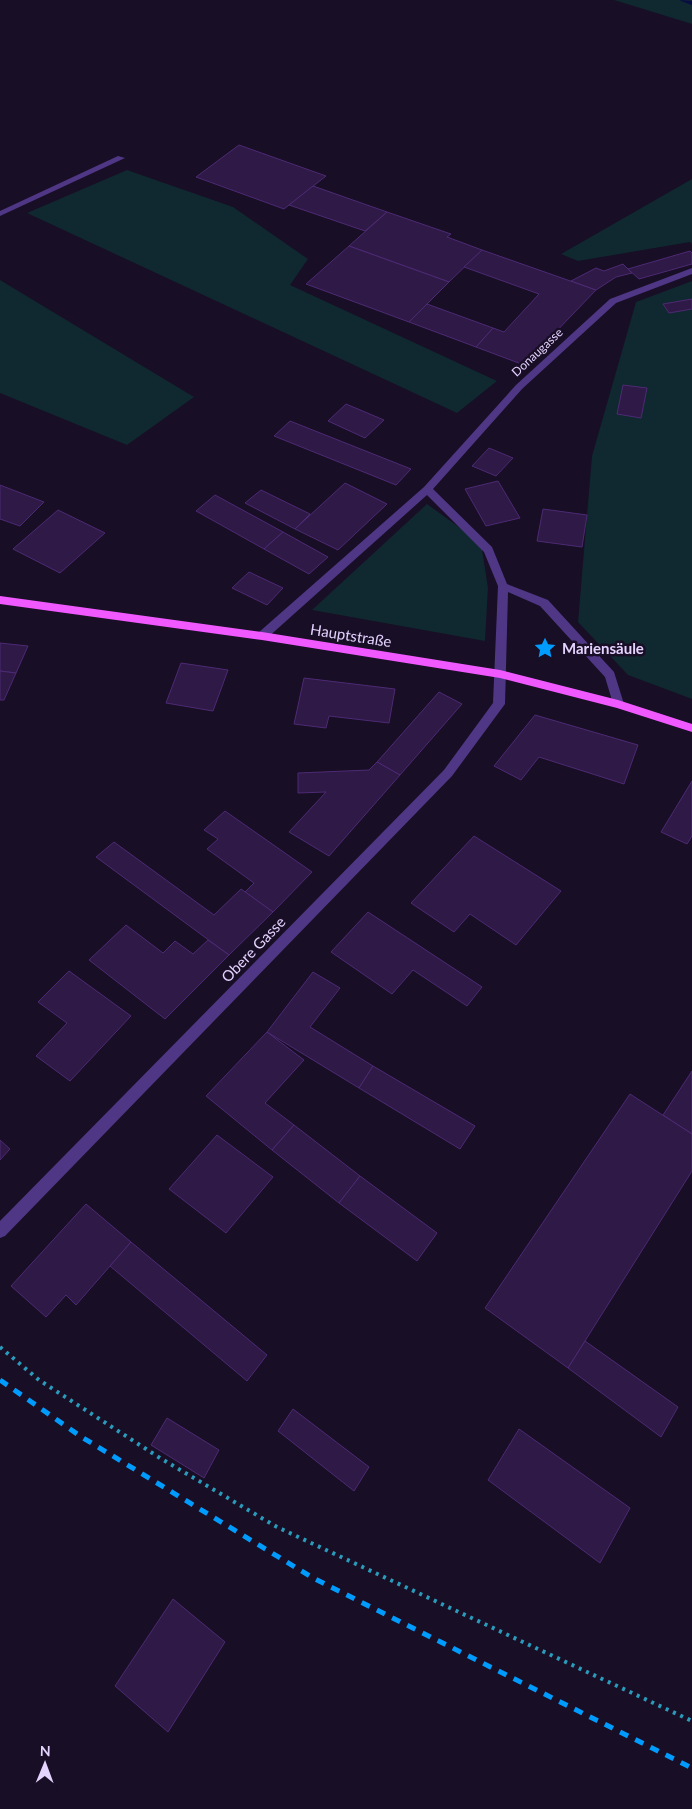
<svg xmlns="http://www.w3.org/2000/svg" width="692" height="1809" font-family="Lato,sans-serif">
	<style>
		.green { fill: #10282f }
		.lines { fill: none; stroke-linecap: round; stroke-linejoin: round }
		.stream { fill: #080d44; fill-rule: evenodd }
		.building { fill: #2f1947; stroke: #4d2a74 }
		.path { stroke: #2a9bbb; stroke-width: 4; stroke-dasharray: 3 5; stroke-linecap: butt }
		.minor { fill: #503786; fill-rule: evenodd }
		.primary { fill: #f059ff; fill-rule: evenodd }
		.rail { stroke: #009cfd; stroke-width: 5; stroke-dasharray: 9 8; stroke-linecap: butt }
		.labels { text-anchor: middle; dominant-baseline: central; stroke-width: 5; stroke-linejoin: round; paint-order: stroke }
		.far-street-label { font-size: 12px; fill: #e4d2ff; stroke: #180e25 }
		.street-label { font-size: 15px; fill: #e4d2ff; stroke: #180e25 }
		.poi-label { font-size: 15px; font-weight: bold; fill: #e4d2ff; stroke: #180e25; text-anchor: start }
	</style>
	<rect width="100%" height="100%" fill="#180e25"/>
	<!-- green -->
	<g class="green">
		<polygon points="614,0 692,0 692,24"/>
		<polygon points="127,170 233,207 308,259 290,285 497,381 457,413 27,213"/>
		<polygon points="692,179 692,244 690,242 578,261 561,254"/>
		<polygon points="0,280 194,397 127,445 0,393"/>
		<polygon points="692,281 692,699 628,675 578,622 592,456 636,302"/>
		<polygon points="427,504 481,543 488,588 485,641 312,610"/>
	</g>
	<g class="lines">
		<!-- stream -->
		<polygon class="stream" points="680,0 692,1 692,5 681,1"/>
	</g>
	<!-- building -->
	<g class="building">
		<polygon points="239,145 326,176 284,209 196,177"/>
		<polygon points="313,186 387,212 365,231 289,205"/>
		<polygon points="387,212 451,234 447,237 482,250 449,282 349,246"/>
		<polygon points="349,246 449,282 409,322 306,284"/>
		<polygon points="482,250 596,290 524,365 476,347 493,328 504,332 539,294 464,267"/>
		<polygon points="690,251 692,253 692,264 639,279 628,269"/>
		<polygon points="623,264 632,273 616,277 596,290 571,281 596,268 604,271"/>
		<polygon points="692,299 692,309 669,313 663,304"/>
		<polygon points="427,304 493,328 476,347 409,322"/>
		<polygon points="623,385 647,388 641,418 617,414"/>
		<polygon points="346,404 384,420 365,438 328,421"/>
		<polygon points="290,421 411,469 396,485 274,436"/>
		<polygon points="489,448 513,458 496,476 472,466"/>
		<polygon points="498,481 520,518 486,526 465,489"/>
		<polygon points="345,483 387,504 338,550 295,529"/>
		<polygon points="0,485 44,502 20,526 0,519"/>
		<polygon points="261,490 310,514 295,529 245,503"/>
		<polygon points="215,495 283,532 264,549 196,511"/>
		<polygon points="543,509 587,515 582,547 537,541"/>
		<polygon points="58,510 105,533 60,573 13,549"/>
		<polygon points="283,532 328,557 309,574 264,549"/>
		<polygon points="249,572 283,588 267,605 232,588"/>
		<polygon points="0,643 28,646 16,673 0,671"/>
		<polygon points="181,663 228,670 213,711 166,703"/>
		<polygon points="0,671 16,673 4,700 0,700"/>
		<polygon points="304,678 395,689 389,723 329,716 326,728 294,724"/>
		<polygon points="439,692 462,704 400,775 377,762"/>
		<polygon points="535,715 638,745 624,784 539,757 521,780 494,766"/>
		<polygon points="377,762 400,775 329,856 289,832 326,792 298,793 298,773 369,770"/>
		<polygon points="692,781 692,836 687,844 661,832"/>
		<polygon points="225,811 312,872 273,912 245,892 254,883 207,849 218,839 204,830"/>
		<polygon points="474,836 561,891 516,945 470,914 454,932 411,903"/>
		<polygon points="114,842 214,915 241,889 273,912 229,955 96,857"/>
		<polygon points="368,912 482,987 467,1006 413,970 392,994 331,952"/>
		<polygon points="126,925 163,953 175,941 193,954 208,940 229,955 165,1019 89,960"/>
		<polygon points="69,971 131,1016 70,1081 36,1056 67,1023 38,1002"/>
		<polygon points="313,972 340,988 310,1027 373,1066 359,1088 267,1032"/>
		<polygon points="267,1032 304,1060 265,1103 294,1125 272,1150 206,1096"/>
		<polygon points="373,1066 475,1126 460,1149 359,1088"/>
		<polygon points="692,1071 692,1134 663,1115"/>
		<polygon points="630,1094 692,1134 692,1171 568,1368 485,1308"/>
		<polygon points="294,1125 360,1176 339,1203 272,1150"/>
		<polygon points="217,1135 273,1177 226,1233 169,1189"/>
		<polygon points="0,1140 10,1149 0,1160"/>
		<polygon points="360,1176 437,1233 417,1261 339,1203"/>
		<polygon points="86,1204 131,1242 76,1305 66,1295 46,1317 11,1286"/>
		<polygon points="131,1242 267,1355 247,1381 110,1266"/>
		<polygon points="585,1341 678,1407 661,1437 568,1368"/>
		<polygon points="293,1409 369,1467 354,1491 278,1431"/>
		<polygon points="167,1418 219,1450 204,1478 151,1445"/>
		<polygon points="519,1429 630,1508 600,1563 488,1480"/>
		<polygon points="173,1599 225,1642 168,1732 115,1686"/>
	</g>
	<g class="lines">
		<!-- path -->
		<polyline class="path" points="0,1347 39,1380 160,1458 277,1527 692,1721"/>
		<!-- minor -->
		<g class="minor">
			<polygon points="118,156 125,158 0,216 0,211"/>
			<polygon points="692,268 692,274 616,303 522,389 433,489 492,547 507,584 548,600 614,672 624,704 622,707 614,707 605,677 540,606 508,592 505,704 452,776 5,1236 0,1238 0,1221 444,770 493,703 498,586 484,552 427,495 266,639 258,639 257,636 258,633 424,487 516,385 610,299"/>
		</g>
		<!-- primary -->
		<polygon class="primary" points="0,596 262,632 500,670 618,700 692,724 692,732 617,708 500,678 262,640 0,604"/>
		<!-- rail -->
		<polyline class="rail" points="0,1380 80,1436 313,1578 692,1768"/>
	</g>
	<!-- icons -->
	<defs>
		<g id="sight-bare" transform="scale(1.725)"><path d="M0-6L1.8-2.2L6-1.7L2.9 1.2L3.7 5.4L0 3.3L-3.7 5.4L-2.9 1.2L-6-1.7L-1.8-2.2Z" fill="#009cfd" stroke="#180e25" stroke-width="2.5" paint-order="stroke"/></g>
	</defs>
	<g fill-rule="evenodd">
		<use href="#sight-bare" x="545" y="648"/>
	</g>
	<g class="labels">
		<!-- far-street labels -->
		<g class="far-street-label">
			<text transform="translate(537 352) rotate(-43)">Donaugasse</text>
		</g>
		<!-- street labels -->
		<g class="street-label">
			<text transform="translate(351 635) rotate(9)">Hauptstraße</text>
			<text transform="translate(253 949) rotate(-46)">Obere Gasse</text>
		</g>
		<!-- poi labels -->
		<g class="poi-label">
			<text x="562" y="648">Mariensäule</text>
		</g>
	</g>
	<!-- north arrow -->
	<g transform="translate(45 1764) rotate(1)" stroke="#180e25" stroke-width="4" paint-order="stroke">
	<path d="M0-4L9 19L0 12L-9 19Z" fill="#e4d2ff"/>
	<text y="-8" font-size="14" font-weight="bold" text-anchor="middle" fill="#e4d2ff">N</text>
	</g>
</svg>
